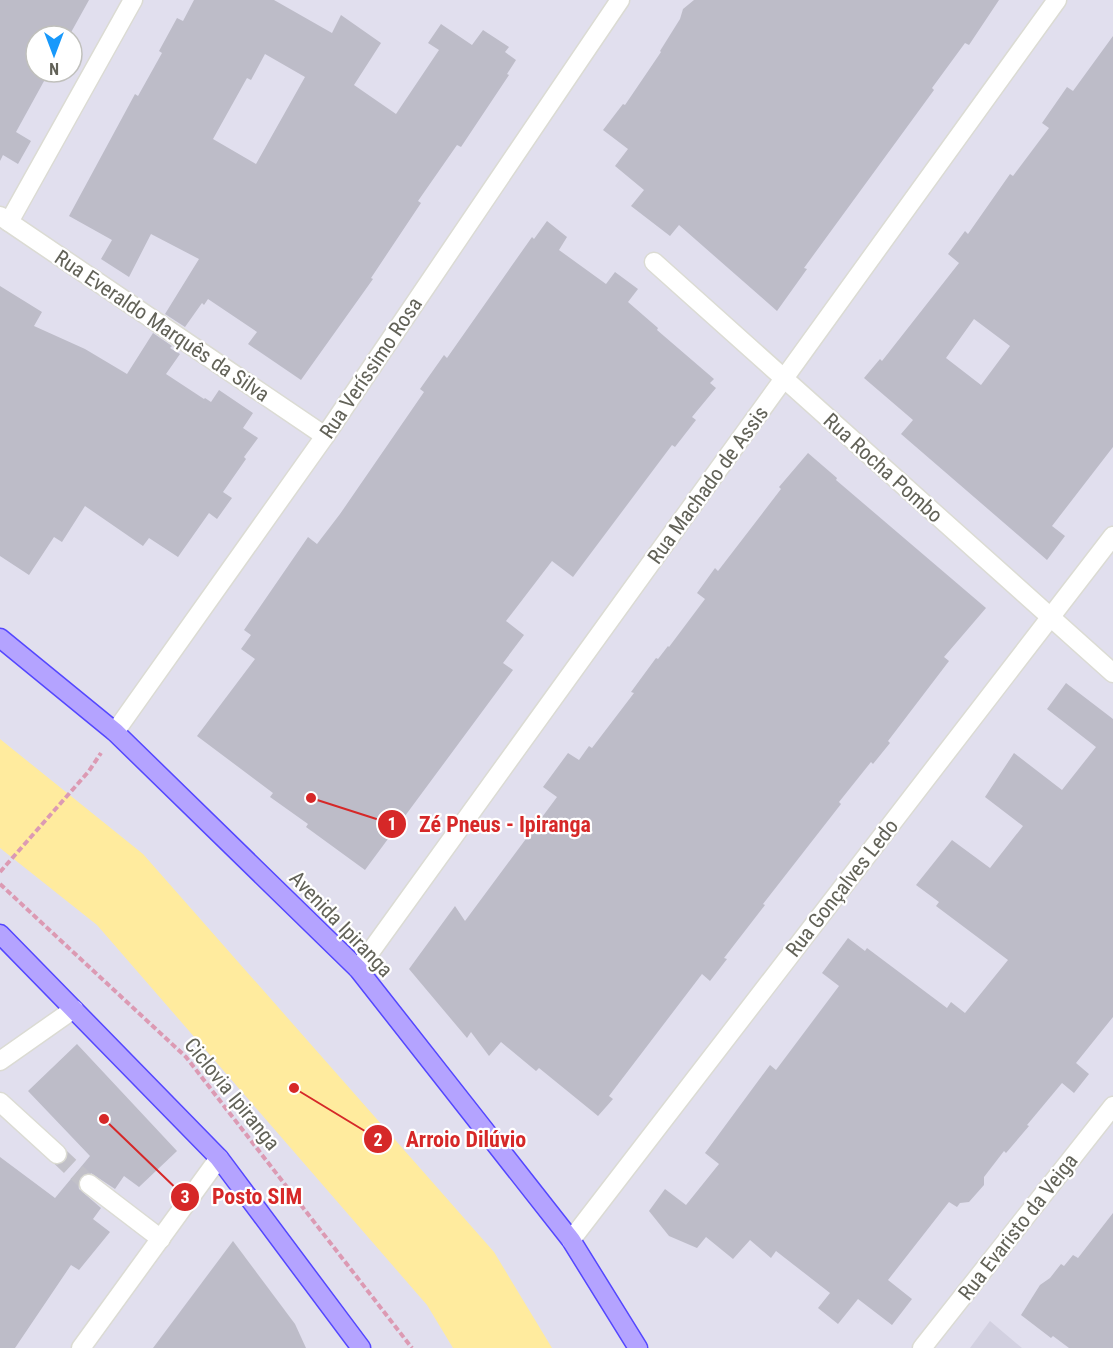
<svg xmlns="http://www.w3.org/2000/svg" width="1113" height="1348" font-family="'Roboto Condensed',sans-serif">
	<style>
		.education { fill: #d2d0e0 }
		.water { fill: #ffeb9e }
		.building { fill: #bdbcc8; fill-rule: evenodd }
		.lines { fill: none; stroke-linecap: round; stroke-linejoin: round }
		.minor-tunnel { stroke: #c1c0c8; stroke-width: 18; stroke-dasharray: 18 9; stroke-linecap: butt }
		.minor-casing { stroke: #dbdbd3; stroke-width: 21 }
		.major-casing { stroke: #5447ff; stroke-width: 21 }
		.path { stroke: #dc9ab3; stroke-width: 4; stroke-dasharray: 6 3; stroke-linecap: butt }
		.minor { stroke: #fff; stroke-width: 18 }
		.major { stroke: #b4a3ff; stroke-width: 18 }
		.labels { text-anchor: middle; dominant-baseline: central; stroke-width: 4.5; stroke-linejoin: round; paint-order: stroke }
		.street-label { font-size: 21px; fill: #626258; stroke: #fff }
		.leader { fill: none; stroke: #d62828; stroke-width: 2 }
		.callout-dot { fill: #d62828; stroke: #fff; stroke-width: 2 }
		.mark-label { font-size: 18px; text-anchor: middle; font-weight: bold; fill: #fff }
		.callout-label { font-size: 22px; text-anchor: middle; font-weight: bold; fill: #d62828; stroke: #fff; stroke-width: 4.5; stroke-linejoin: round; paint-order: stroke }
	</style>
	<rect width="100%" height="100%" fill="#e1dfee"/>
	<!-- education -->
	<polygon class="education" points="990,1321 1022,1348 970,1348"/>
	<!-- water -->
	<polygon class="water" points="0,739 143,854 494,1252 552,1348 453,1348 427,1305 97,925 0,848"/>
	<!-- building -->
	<g class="building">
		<polygon points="0,0 89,0 69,36 36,36 36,72 49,72 16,132 31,141 18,164 3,155 0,161"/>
		<path d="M194,0H274L332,33L341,15L381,43L354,85L396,114L439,50L428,43L441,24L472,45L483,30L509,47L505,52L516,60L507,74L509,75L461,147L457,145L418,201L421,203L371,278L373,279L301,380L248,344L257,332L208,299L204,305L202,303L185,327L165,314L199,259L151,234L129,277L101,259L112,240L69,216L135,94L138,96L162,53L159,51L177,18L183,21ZM265,54L305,77L256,164L213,139L247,78L251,80Z"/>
		<polygon points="694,0 999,0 969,45 965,43 932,88 934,90 804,268 807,269 777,311 679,225 670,236 631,206 644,190 615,166 628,149 603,130 623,104 625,105 661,52 660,51 680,19 683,9"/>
		<path d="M1113,36V447L1052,526L1065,536L1047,560L901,434L913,420L864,378L880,359L882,361L959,263L948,254L965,231L968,234L1010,174L1013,176L1049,128L1042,123L1067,87L1073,91ZM974,319L1010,346L981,385L946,358Z"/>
		<polygon points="547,221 567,237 559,250 606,284 615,272 638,289 628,302 658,328 657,330 714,379 710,383 716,388 692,417 696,420 675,447 672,445 573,577 552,561 506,621 524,635 503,663 513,670 365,870 306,827 308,824 270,797 273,793 197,736 255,659 241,649 251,635 244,630 308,537 317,544 340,514 424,392 420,389 444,355 447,358 520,254 532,237 534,239"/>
		<polygon points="0,286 42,312 34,326 85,349 127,374 153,333 172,346 170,348 180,354 166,374 204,399 205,398 211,402 219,390 253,413 243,428 258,438 244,457 246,459 223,492 232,498 217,519 209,513 178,557 149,538 143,546 85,506 62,542 54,537 29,575 0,556"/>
		<polygon points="808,453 837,478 836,480 986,608 944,657 949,661 888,741 890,743 873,764 871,762 839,802 841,804 763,904 765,905 724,958 727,959 710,981 702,974 609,1096 613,1099 598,1116 539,1068 536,1071 501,1042 489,1056 471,1032 467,1038 409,969 455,906 465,921 557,797 543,787 568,753 579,760 589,746 592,748 634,693 631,692 656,658 658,659 668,646 669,647 705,599 697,593 715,568 718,571 781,489 779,487"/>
		<polygon points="1066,683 1113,719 1113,1017 1076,1063 1089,1074 1074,1093 1062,1083 1027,1125 1029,1126 1006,1153 1004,1151 984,1177 984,1185 969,1202 960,1203 957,1207 949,1202 888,1280 912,1299 892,1325 858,1299 838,1324 818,1308 830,1293 776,1251 771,1258 750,1240 733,1259 706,1237 697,1248 669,1236 649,1211 665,1189 686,1205 719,1164 705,1153 770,1065 776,1070 839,986 822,973 848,938 865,951 867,948 947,1008 951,1002 965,1013 1008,960 936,906 939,902 916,885 952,840 990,868 1023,826 985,797 1014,753 1062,790 1096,747 1047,709"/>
		<polygon points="77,1044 177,1151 139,1187 124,1176 115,1189 91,1173 80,1177 78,1183 79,1189 101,1208 93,1219 110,1232 79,1270 71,1265 15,1348 0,1348 0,1157 55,1198 90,1156 28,1091"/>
		<polygon points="1113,1213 1113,1348 1069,1348 1053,1336 1051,1338 1021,1315 1040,1285 1050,1278 1061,1264 1064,1266 1073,1255 1078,1258"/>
		<polygon points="233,1241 295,1324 306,1348 153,1348"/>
	</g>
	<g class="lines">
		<!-- minor-tunnel -->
		<polyline class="minor-tunnel" points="57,1154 89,1184"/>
		<!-- minor casing -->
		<g class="minor-casing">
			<g id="minor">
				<polyline points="0,216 325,436"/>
				<polyline points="9,222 133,0"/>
				<polyline points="654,262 1113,673"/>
				<polyline points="115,732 325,436 620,0"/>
				<polyline points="358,969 1057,0"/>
				<polyline points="0,1061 74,1009"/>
				<polyline points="0,1102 57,1154"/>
				<polyline points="89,1184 161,1239"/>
				<polyline points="571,1240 1113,536"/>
				<polyline points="81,1348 219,1158"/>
				<polyline points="922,1348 1113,1106"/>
			</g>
		</g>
		<!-- major casing -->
		<g class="major-casing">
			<g id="major">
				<polyline points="0,638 115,732 358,969 571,1240 638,1348"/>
				<polyline points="0,934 219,1158 361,1348"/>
			</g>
		</g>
		<!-- path -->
		<g class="path">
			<polyline points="0,872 89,771 101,753"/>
			<polyline points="0,884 186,1057 412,1348"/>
		</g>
		<!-- minor -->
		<use href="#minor" class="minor"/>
		<!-- major -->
		<use href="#major" class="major"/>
	</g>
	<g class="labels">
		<!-- street labels -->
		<g class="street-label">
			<text transform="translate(162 326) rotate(34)">Rua Everaldo Marquês da Silva</text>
			<text transform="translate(371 368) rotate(-56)">Rua Veríssimo Rosa</text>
			<text transform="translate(883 468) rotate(42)">Rua Rocha Pombo</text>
			<text transform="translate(708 485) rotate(-54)">Rua Machado de Assis</text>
			<text transform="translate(842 888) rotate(-52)">Rua Gonçalves Ledo</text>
			<text transform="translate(341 924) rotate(46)">Avenida Ipiranga</text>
			<text transform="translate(232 1094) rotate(51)">Ciclovia Ipiranga</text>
			<text transform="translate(1018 1227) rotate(-52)">Rua Evaristo da Veiga</text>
		</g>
	</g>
	<!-- callouts -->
	<path class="leader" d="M311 798L392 824M294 1088L378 1139M104 1119L185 1197"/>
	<g class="callout-dot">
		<circle cx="311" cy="798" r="6"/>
		<circle cx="294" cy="1088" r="6"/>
		<circle cx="104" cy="1119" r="6"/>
		<circle cx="392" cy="824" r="15"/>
		<circle cx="378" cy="1139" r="15"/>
		<circle cx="185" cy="1197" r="15"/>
	</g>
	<g class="mark-label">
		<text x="392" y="830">1</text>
		<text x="378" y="1146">2</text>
		<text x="185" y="1203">3</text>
	</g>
	<g class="callout-label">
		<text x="505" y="832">Zé Pneus - Ipiranga</text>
		<text x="466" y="1147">Arroio Dilúvio</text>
		<text x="257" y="1204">Posto SIM</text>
	</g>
	<!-- north arrow -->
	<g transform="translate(54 54) rotate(180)"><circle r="28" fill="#ffffff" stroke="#c0c0bc" stroke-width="1.5"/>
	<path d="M0-4.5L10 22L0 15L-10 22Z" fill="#1899fb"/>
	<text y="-9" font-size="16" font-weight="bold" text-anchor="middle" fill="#626258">N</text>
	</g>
</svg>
